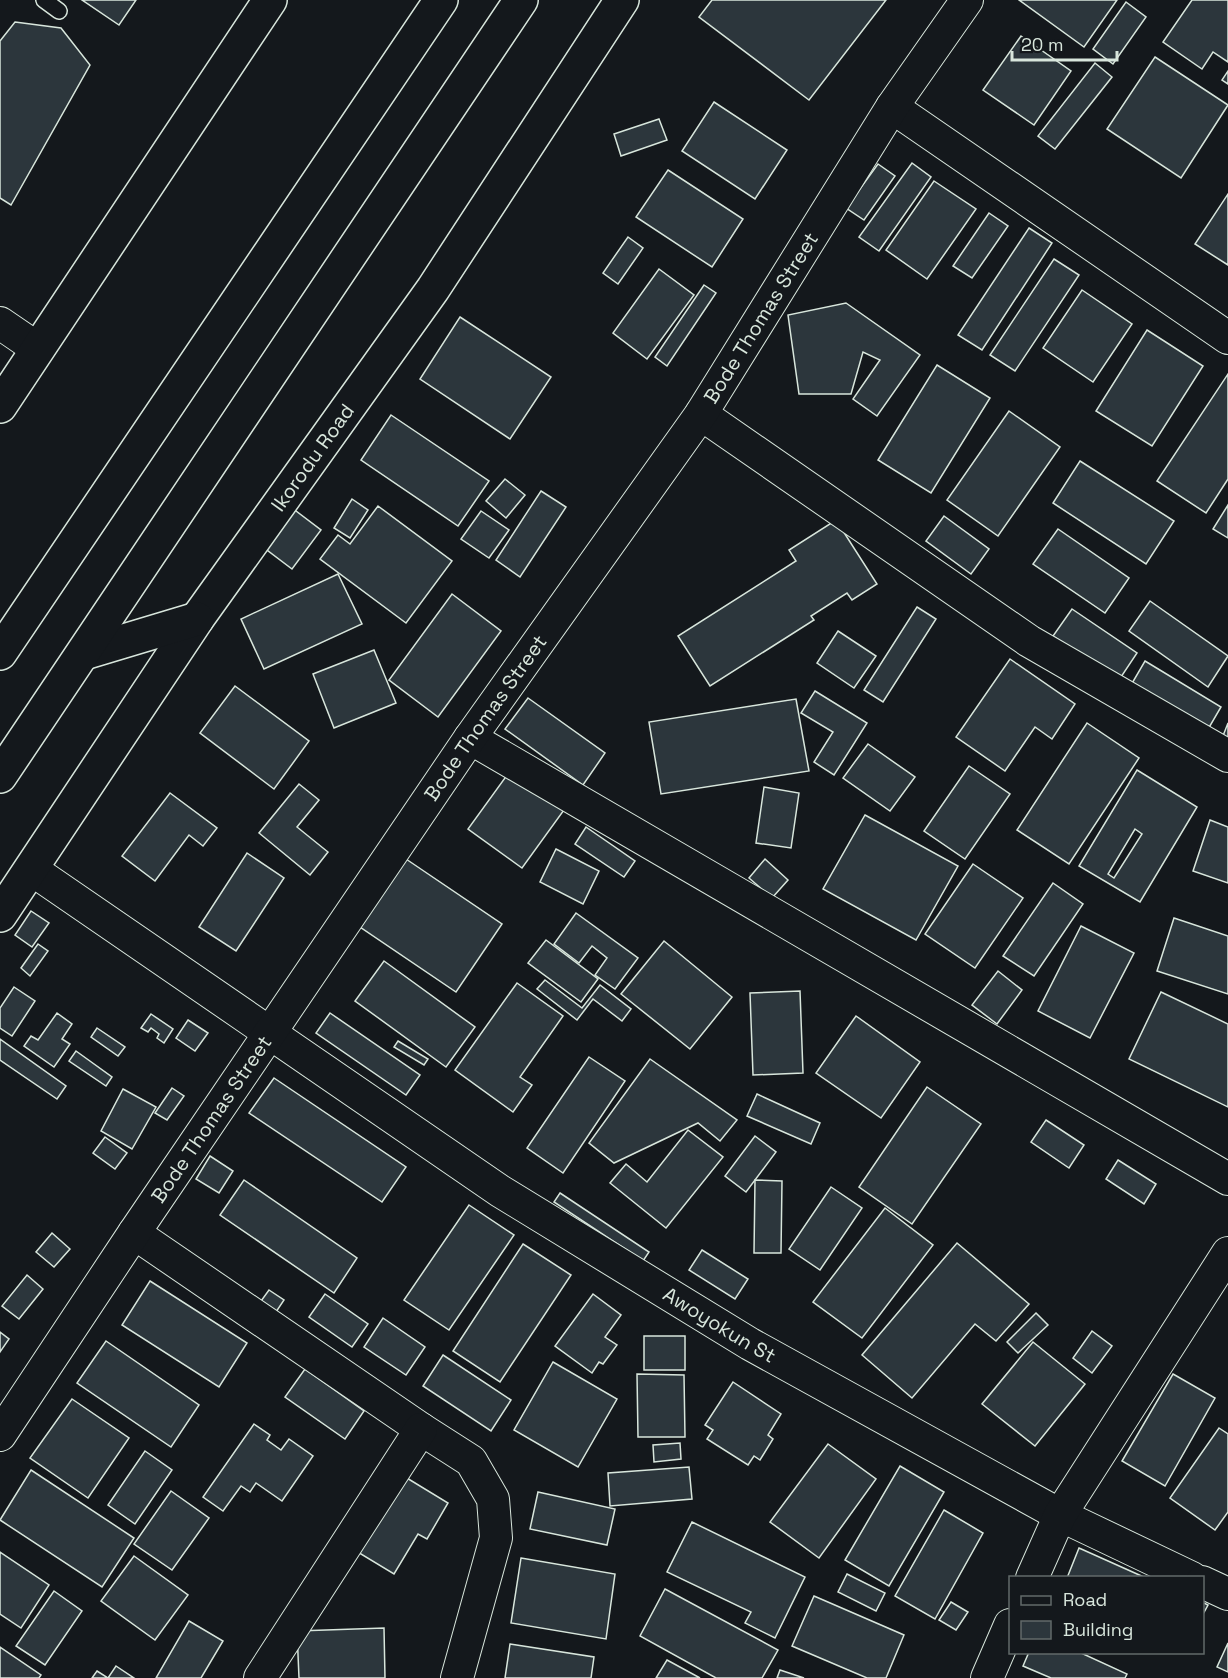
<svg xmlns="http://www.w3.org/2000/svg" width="1228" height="1678" font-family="'Space Grotesk',sans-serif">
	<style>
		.building { fill: #2c363c; stroke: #d8e6dc; stroke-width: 1.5; fill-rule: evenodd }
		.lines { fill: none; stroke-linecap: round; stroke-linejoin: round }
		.service-casing { stroke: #d8e6dc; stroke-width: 18 }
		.minor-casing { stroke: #d8e6dc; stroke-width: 34 }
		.primary-casing { stroke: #d8e6dc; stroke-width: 36 }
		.motorway-casing { stroke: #d8e6dc; stroke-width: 36 }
		.service { stroke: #14181c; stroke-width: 15 }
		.minor { stroke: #14181c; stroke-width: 32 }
		.primary { stroke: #14181c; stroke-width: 33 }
		.motorway { stroke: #14181c; stroke-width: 33 }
		.labels { text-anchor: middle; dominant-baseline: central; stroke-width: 4.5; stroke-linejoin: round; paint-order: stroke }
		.street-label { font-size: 20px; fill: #d8e6dc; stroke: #14181c }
	</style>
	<rect width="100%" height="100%" fill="#14181c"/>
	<!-- building -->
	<g class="building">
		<polygon points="82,0 136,0 119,25"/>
		<polygon points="712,0 886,0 809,100 699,17"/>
		<polygon points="1019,0 1117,0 1084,47"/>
		<polygon points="1192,0 1228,0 1228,62 1213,52 1202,69 1163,42"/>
		<polygon points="1126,2 1146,17 1113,64 1093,49"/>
		<polygon points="15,22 61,28 90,65 11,205 0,198 0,41"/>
		<polygon points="1021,36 1071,71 1034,125 983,90"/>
		<polygon points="1155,57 1228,105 1181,178 1107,129"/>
		<polygon points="1095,63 1112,77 1055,149 1038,136"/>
		<polygon points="1228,71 1228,84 1222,80"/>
		<polygon points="714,102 787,150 755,199 682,151"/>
		<polygon points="659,119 667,140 621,156 614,134"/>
		<polygon points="912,163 931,177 879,251 859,237"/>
		<polygon points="878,164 895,176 864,220 846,208"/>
		<polygon points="668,170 743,219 712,267 636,217"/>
		<polygon points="934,181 976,209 927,279 886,250"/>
		<polygon points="1228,194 1228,265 1195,244"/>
		<polygon points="989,213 1008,226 972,278 953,266"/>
		<polygon points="1029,228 1052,243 982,350 958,335"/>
		<polygon points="628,237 643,248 618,284 603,273"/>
		<polygon points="1054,259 1079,275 1015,371 990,355"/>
		<polygon points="659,269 694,295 647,359 613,333"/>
		<polygon points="704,285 716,293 667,366 655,357"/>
		<polygon points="1082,290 1132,324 1093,382 1043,348"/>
		<polygon points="846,303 920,355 877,416 853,399 880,360 863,352 851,394 799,394 788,315"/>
		<polygon points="460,317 551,377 510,439 420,379"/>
		<polygon points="1147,330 1203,366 1152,446 1096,411"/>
		<polygon points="937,365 990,398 931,493 878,460"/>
		<polygon points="1228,374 1228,479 1206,513 1157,481"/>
		<polygon points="1009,411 1060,447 998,536 947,500"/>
		<polygon points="391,415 489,481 458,526 361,460"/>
		<polygon points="1080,461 1174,521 1146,564 1053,503"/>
		<polygon points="505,479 525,495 506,518 486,501"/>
		<polygon points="541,491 566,507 520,577 496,560"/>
		<polygon points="352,499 368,510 350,538 334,528"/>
		<polygon points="1228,505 1228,538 1213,529"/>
		<polygon points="378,506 452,561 406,623 320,559 338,535 350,544"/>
		<polygon points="292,508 321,530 292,569 263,547"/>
		<polygon points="481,511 509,530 489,558 461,539"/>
		<polygon points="944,516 989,549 971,574 926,541"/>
		<polygon points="836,520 877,584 852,600 847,593 811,616 814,620 710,686 678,636 796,561 789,550"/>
		<polygon points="1058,529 1129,578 1105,613 1033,564"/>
		<polygon points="338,574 362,624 264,669 241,619"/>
		<polygon points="452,594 501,631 438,717 389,680"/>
		<polygon points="1150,601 1228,656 1208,687 1129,631"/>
		<polygon points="917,607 936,619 883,702 864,690"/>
		<polygon points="1072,609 1137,653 1119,680 1053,636"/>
		<polygon points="838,631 876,656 854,688 817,663"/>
		<polygon points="374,650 396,703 334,728 313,674"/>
		<polygon points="1010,659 1075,704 1052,739 1035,727 1005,771 956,737"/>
		<polygon points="1145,661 1221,707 1207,731 1131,685"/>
		<polygon points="235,686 309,741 274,789 200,733"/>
		<polygon points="815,691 867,723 834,775 814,762 833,732 801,713"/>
		<polygon points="528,698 605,753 583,785 505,729"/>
		<polygon points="796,699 809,771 661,794 649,722"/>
		<polygon points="1087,723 1139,758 1069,864 1017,830"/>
		<polygon points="1228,723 1228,744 1221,741"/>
		<polygon points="868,744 915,777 890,811 843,778"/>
		<polygon points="969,766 1010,794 965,859 924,831"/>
		<path d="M1137,770L1197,807L1140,902L1079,866ZM1135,829L1142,834L1114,878L1108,874Z"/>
		<polygon points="510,771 564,810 522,868 468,829"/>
		<polygon points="299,784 319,800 297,827 328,852 310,875 259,833"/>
		<polygon points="764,787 799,793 791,848 756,843"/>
		<polygon points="170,793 217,828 203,846 189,835 155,881 122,856"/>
		<polygon points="865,815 958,866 916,940 823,889"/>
		<polygon points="1210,820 1228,827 1228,883 1193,871"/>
		<polygon points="586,827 635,861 624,877 575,844"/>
		<polygon points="556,849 599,871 583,904 540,882"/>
		<polygon points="247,853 284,878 236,951 199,927"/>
		<polygon points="406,859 502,924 456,992 360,927"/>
		<polygon points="765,859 788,880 772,898 749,878"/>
		<polygon points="973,864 1023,898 975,968 925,934"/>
		<polygon points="1053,883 1083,904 1034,976 1003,956"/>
		<polygon points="31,911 49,923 32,947 15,935"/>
		<polygon points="576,913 638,958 615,989 595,975 607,958 592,946 579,963 554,944"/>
		<polygon points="1174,918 1228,936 1228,994 1157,971"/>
		<polygon points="1081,926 1134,953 1090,1038 1038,1011"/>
		<polygon points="546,940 598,979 581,1002 528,963"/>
		<polygon points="664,941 732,997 690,1049 621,994"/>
		<polygon points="38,944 48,951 30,976 21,968"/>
		<polygon points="384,961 475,1027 446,1067 355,1001"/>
		<polygon points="998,971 1022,990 997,1024 972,1005"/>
		<polygon points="545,980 582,1008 600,985 631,1009 622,1021 593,999 577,1020 537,989"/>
		<polygon points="517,983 563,1016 520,1077 532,1085 513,1112 455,1070"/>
		<polygon points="14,987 35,1001 12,1036 0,1028 0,1008"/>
		<polygon points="800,991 803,1073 753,1075 750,993"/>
		<polygon points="1161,992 1228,1024 1228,1107 1129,1059"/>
		<polygon points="57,1013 72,1024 62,1039 70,1044 54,1067 24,1046 31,1036 38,1040"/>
		<polygon points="330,1013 420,1075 406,1095 316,1033"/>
		<polygon points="151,1014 173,1029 164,1043 157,1038 159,1034 151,1028 148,1032 141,1028"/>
		<polygon points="856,1016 920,1062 881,1118 816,1073"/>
		<polygon points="188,1020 208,1033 195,1051 176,1038"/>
		<polygon points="97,1028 125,1047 118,1056 91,1037"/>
		<polygon points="0,1039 66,1086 57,1099 0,1060"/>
		<polygon points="398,1041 428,1059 424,1065 394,1047"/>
		<polygon points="76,1051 112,1077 106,1086 69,1061"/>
		<polygon points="589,1057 625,1081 563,1173 527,1148"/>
		<polygon points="650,1059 737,1120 720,1141 698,1123 614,1163 589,1143"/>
		<polygon points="274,1078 406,1167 382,1202 249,1113"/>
		<polygon points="927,1087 981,1124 912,1224 859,1187"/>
		<polygon points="172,1088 184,1096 167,1120 155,1113"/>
		<polygon points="123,1089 156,1107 132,1149 101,1131"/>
		<polygon points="757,1094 820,1123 811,1144 747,1116"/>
		<polygon points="1046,1120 1084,1145 1069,1168 1031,1142"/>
		<polygon points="688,1130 723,1157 666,1228 610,1183 626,1164 647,1182"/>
		<polygon points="755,1136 776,1152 746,1192 725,1176"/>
		<polygon points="105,1137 127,1153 115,1169 93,1153"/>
		<polygon points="210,1156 233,1171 219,1193 196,1179"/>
		<polygon points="1118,1160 1156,1184 1144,1204 1106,1179"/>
		<polygon points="244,1180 357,1258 334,1293 220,1215"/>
		<polygon points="755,1180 782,1181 781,1253 754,1253"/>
		<polygon points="831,1187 862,1208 820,1270 789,1249"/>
		<polygon points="560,1193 649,1252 643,1261 554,1202"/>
		<polygon points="469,1205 514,1235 449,1330 404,1300"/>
		<polygon points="885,1208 933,1245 862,1338 813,1302"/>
		<polygon points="52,1233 70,1249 54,1267 36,1252"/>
		<polygon points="957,1243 1029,1304 996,1341 975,1324 912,1398 862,1355"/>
		<polygon points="523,1244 571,1275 500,1382 453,1351"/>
		<polygon points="702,1250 748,1279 735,1299 689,1270"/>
		<polygon points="27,1275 43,1289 19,1319 2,1306"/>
		<polygon points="150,1281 247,1343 219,1387 122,1325"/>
		<polygon points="269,1290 284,1300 276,1312 261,1301"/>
		<polygon points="325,1294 368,1324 352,1347 309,1317"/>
		<polygon points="593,1294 621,1315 605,1337 617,1345 603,1364 599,1362 592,1373 555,1346"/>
		<polygon points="1036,1313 1048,1325 1018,1353 1007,1342"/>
		<polygon points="383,1318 425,1347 406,1375 364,1347"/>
		<polygon points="1092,1331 1112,1346 1092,1373 1073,1358"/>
		<polygon points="0,1332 9,1339 0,1352"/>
		<rect x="644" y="1336" width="41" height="34"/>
		<polygon points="106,1341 199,1405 171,1447 77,1383"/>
		<polygon points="1033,1342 1085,1384 1035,1446 982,1404"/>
		<polygon points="443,1355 511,1400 491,1431 423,1386"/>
		<polygon points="553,1362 617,1399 578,1467 514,1430"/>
		<polygon points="305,1369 364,1411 345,1439 285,1397"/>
		<polygon points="637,1374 684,1375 685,1437 638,1437"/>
		<polygon points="1173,1374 1215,1398 1165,1486 1122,1461"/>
		<polygon points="733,1382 781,1414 768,1435 773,1439 760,1460 754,1456 748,1465 707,1439 713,1430 705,1425"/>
		<polygon points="72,1399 129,1438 88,1498 30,1458"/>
		<polygon points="254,1424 270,1435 267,1440 281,1450 289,1439 313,1456 282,1501 256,1483 250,1492 241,1486 223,1511 203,1497"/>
		<polygon points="1219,1428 1228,1434 1228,1512 1215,1530 1170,1498"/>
		<polygon points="680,1443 681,1459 654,1462 653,1445"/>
		<polygon points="828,1444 876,1479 819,1558 770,1522"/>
		<polygon points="145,1451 172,1470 135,1524 108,1505"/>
		<polygon points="900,1466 944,1492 889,1586 845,1560"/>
		<polygon points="689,1467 692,1499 610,1506 608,1473"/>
		<polygon points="31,1470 134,1538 102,1587 0,1520"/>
		<polygon points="397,1472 448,1503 427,1539 418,1534 394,1574 351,1548"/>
		<polygon points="171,1491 209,1518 172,1570 134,1544"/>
		<polygon points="538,1492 615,1509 607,1545 530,1529"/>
		<polygon points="944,1510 983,1533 935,1619 895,1596"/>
		<polygon points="692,1522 805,1577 775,1638 745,1623 751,1612 667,1572"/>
		<polygon points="1079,1548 1146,1578 1067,1578"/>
		<polygon points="0,1552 49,1585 21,1628 0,1614"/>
		<polygon points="134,1556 188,1595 155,1640 101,1601"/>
		<polygon points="521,1558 615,1574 606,1639 511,1623"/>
		<polygon points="847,1574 885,1593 876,1611 838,1592"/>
		<polygon points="665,1589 778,1650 762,1678 716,1678 640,1636"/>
		<polygon points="54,1591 82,1611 45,1665 16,1646"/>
		<polygon points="814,1596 904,1635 886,1678 867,1678 792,1646"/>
		<polygon points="951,1602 968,1612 956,1630 939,1620"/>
		<polygon points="1202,1602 1208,1605 1202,1616"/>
		<polygon points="189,1621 223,1641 201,1678 156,1678"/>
		<polygon points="384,1628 385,1678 299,1678 297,1631"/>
		<polygon points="1228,1643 1228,1672 1217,1667"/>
		<polygon points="510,1644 594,1657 591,1678 505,1678"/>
		<polygon points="0,1647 41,1675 39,1678 0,1678"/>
		<polygon points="1029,1652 1079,1652 1127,1674 1125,1678 1051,1678 1023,1666"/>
		<polygon points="667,1660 700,1678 656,1678"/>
		<polygon points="116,1666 134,1678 108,1678"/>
		<polygon points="780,1670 804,1678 777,1678"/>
		<polygon points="97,1671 108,1678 92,1678"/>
	</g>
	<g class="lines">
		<!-- service casing -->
		<g class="service-casing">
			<polyline id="service" points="44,0 59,11"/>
		</g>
		<!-- minor casing -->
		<g class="minor-casing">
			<g id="minor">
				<polyline points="892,107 1228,338"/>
				<polyline points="0,323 38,349"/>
				<polyline points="701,414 1029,641 1228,756"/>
				<polyline points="470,738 1228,1179"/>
				<path id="s1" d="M31,869L500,1191L750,1344L1060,1515L1192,1578"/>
				<polyline points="134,1233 421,1429 471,1461 493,1499 496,1538 457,1678"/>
				<path id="s2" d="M0,1435L134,1233L470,738L701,414L892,107L967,0"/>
				<polyline points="1032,1578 1060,1515 1228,1253"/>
				<polyline points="1202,1582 1228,1594"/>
				<polyline points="260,1678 421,1429"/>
				<polyline points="987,1678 1010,1625"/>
			</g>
		</g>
		<!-- primary casing -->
		<g class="primary-casing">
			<g id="primary">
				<polyline points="0,406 270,0"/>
				<path id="s3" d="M0,915L197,619L433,289L622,0"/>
			</g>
		</g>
		<!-- motorway casing -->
		<g class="motorway-casing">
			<g id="motorway">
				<polyline points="0,653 441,0"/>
				<polyline points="84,653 197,619"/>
				<polyline points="0,776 521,0"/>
			</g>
		</g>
		<!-- service -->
		<use href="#service" class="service"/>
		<!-- minor -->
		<use href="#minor" class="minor"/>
		<!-- primary -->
		<use href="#primary" class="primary"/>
		<!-- motorway -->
		<use href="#motorway" class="motorway"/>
	</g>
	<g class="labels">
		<!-- street labels -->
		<g class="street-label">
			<text stroke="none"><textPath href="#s2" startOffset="1352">Bode Thomas Street</textPath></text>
			<text stroke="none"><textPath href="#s3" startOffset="554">Ikorodu Road</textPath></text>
			<text stroke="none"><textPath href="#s2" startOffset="866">Bode Thomas Street</textPath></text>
			<text stroke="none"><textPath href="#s2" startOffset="380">Bode Thomas Street</textPath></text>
			<text stroke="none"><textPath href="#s1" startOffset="826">Awoyokun St</textPath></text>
		</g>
	</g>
	<!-- legend -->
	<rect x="1009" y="1576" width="195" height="78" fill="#14181c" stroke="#626a69" stroke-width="1.5"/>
	<rect x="1021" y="1596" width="30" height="9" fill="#14181c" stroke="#626a69" stroke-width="1.5"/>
	<text x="1063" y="1606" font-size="18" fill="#d8e6dc">Road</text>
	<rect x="1021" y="1621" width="30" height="18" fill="#2c363c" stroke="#626a69" stroke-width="1.5"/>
	<text x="1063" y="1636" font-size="18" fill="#d8e6dc">Building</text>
	<!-- scale -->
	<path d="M1012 51v9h105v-9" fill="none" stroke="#d8e6dc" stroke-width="3"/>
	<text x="1021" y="51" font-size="18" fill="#d8e6dc" stroke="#14181c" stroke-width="4.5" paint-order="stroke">20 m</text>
</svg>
